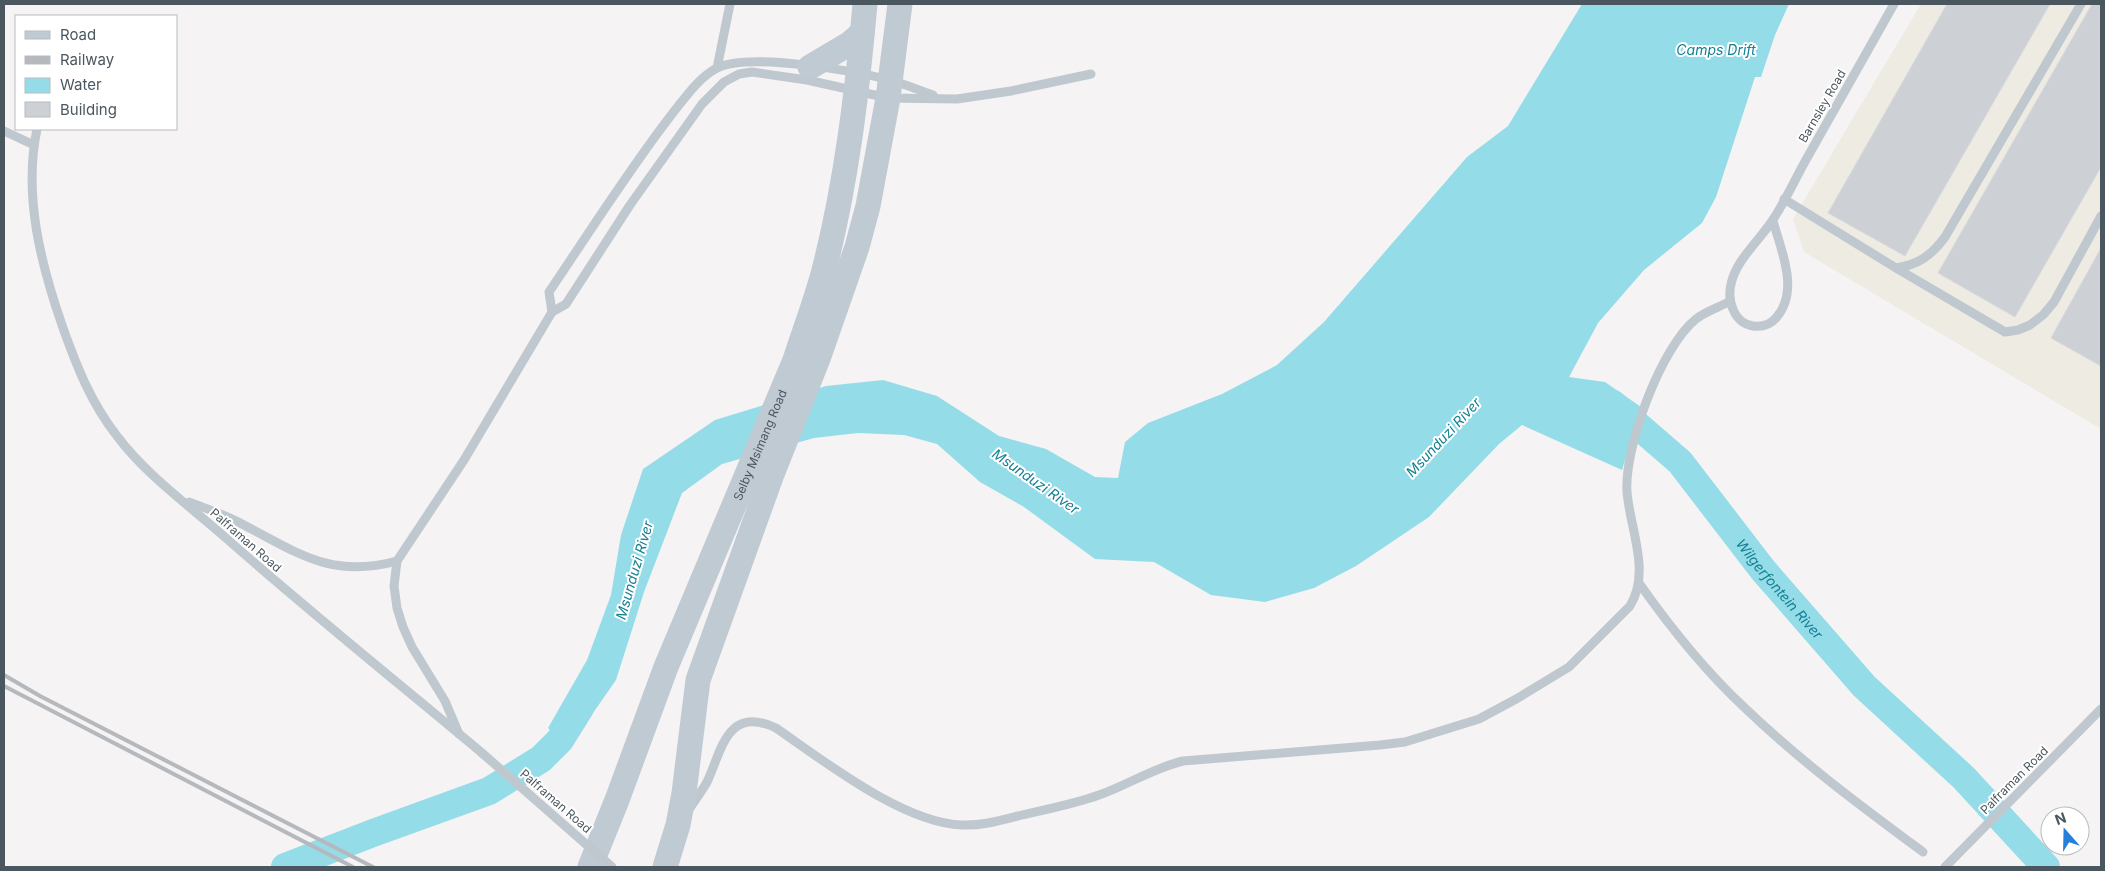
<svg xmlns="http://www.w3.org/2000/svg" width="2105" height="871" font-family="Inter,sans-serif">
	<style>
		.commercial { fill: #eeebe3 }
		.water { fill: #95dce9 }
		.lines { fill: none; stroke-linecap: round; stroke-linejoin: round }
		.river { stroke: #95dce9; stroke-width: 28 }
		.building { fill: #cdd0d5; stroke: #d7d9dd }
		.service { stroke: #bfc8ce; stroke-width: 9 }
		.secondary { stroke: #c0cad3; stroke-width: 25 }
		.rail { stroke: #b5b8bc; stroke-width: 4 }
		.service-bridge { stroke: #bfc8ce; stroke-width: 9 }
		.labels { text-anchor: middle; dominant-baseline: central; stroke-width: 4; stroke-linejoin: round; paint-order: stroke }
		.street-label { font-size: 12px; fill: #4b575f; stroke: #fff }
		.water-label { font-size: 14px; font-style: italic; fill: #148092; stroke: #fff }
	</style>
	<rect width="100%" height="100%" fill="#f5f3f3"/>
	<!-- commercial -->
	<polygon class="commercial" points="1921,4 2101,4 2101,429 1804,252 1793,219"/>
	<!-- water -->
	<polygon class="water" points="1582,4 1789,4 1775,35 1761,77 1755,77 1716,197 1702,223 1644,270 1598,323 1569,377 1605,382 1641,407 1622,470 1522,425 1499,444 1429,517 1356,566 1314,588 1265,602 1211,595 1154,562 1095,559 1024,507 980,482 937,444 904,435 858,433 814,438 722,464 682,493 644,592 616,680 568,749 548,728 587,660 611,595 621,535 643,469 715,420 826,386 883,380 937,396 999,436 1046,449 1095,477 1118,478 1125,442 1148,423 1222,394 1277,365 1324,322 1467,157 1508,126"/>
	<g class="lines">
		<!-- river -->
		<g class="river">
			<path id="s1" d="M1613,404L1680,462L1763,570L1864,686L1964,778L2046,867"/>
			<polyline points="285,867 373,833 489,791 541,759 560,740 580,708"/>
		</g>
	</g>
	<!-- building -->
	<g class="building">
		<polygon points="1947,4 2050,4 1905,256 1828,213"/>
		<polygon points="2092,4 2101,4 2101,167 2015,317 1938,273"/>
		<polygon points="2101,248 2101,366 2051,338"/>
	</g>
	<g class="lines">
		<!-- service -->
		<g class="service">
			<polyline points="717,68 730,4"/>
			<path d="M37,129C23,196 41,265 63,328C77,367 91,403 117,436C146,475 191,507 227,539C310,612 397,682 482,753"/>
			<polyline points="4,131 34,145"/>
			<polyline points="1784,199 1896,268 2005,332 2018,330 2030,325 2043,315 2054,302 2101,216"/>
			<path d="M1773,221C1781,250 1800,291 1776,318C1770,325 1761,327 1753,326C1734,323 1727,301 1731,284C1736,260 1759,241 1772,221C1785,202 1795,179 1807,158C1836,107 1865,55 1894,4"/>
			<path d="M1896,268C1918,265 1932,255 1945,237L2081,4"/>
			<path d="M552,312L549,292C589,233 628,171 672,114C685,98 698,78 717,68C749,52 854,71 890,80C904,84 919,90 933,95"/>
			<path d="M189,502C207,509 226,515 242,524C298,553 331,579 397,561"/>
			<path d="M1639,583C1670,627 1705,671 1745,708C1800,761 1861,806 1923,852"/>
			<polyline points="459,734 445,701 412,647 403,627 397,608 394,586 397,561 464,460 552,312 566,304 630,205 702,104 724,82 739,74 752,72 807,80 888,98 957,99 1011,91 1091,74"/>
			<path d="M690,808C695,800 702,791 707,782C722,750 727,705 776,728C824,761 903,823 962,825C982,826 1002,820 1022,815C1048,809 1074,804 1099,795C1128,785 1153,768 1183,761L1380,745L1405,742L1479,719L1518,698L1569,667L1630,606C1651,572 1630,529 1627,492C1624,447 1661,347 1696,319C1706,311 1720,307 1730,301"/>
			<polyline points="1945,867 2101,709"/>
		</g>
		<!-- secondary -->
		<g class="secondary">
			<polyline points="810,67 849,44 862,33"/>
			<path id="s2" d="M590,867L617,800L666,667L795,360C804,332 815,303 823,274C846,186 857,94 865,4"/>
			<polyline points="665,867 678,825 684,793 698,680 772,474 819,356 857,247 868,206 888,98 900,4"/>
		</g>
		<!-- rail -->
		<g class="rail">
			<polyline points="4,675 40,696 373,867"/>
			<polyline points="4,686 353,867"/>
		</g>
		<!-- service-bridge -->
		<polyline class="service-bridge" points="482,753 612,867"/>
	</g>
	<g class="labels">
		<!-- street labels -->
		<g class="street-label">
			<text transform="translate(1822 106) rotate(-60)">Barnsley Road</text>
			<text stroke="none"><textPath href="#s2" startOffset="455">Selby Msimang Road</textPath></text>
			<text transform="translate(246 540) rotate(41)">Palframan Road</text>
			<text transform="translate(2014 780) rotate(-45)">Palframan Road</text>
			<text transform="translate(556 801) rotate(41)">Palframan Road</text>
		</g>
		<!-- water labels -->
		<g class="water-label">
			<text x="1716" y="49">Camps Drift</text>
			<text transform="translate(1443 437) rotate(-47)">Msunduzi River</text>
			<text transform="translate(1036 481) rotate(35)">Msunduzi River</text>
			<text transform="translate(634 570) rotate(-74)">Msunduzi River</text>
			<text stroke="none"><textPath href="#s1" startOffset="250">Wilgerfontein River</textPath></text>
		</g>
	</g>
	<!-- border -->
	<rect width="2105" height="871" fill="none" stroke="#4b575f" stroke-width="10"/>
	<!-- legend -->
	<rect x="15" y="15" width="162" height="115" fill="#ffffff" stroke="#b7bcbf"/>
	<rect x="25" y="31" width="25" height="8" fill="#c0cad3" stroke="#b7bcbf"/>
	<text x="60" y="40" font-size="15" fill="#4b575f">Road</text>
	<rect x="25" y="56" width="25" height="8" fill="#b5b8bc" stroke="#b7bcbf"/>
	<text x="60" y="65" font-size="15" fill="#4b575f">Railway</text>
	<rect x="25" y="78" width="25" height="15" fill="#95dce9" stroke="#b7bcbf"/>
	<text x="60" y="90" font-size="15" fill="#4b575f">Water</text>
	<rect x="25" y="102" width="25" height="15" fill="#cdd0d5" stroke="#b7bcbf"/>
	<text x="60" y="115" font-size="15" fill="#4b575f">Building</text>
	<!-- north arrow -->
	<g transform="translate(2065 831) rotate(340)"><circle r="24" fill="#ffffff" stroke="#b7bcbf"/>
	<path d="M0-4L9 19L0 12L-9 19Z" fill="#2580dc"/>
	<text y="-8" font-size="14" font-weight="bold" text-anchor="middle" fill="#4b575f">N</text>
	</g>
</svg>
